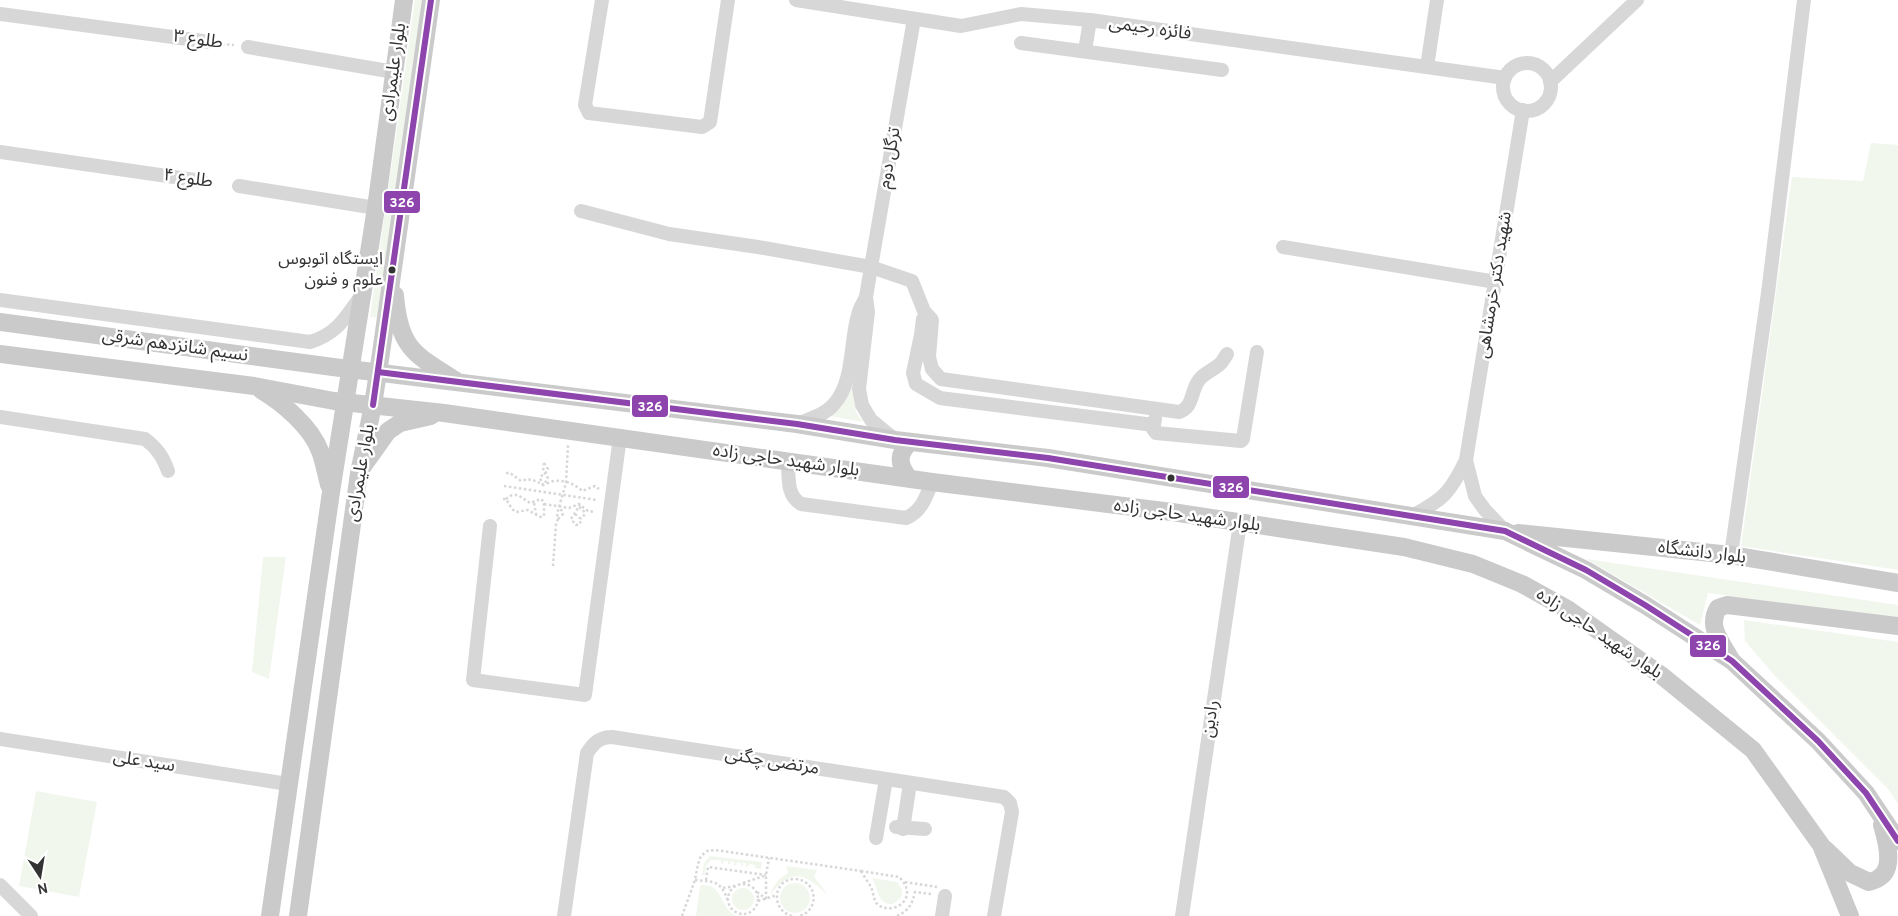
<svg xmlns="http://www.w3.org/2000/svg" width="1898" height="916" font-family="Overpass,'Noto Sans Arabic',sans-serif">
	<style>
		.green { fill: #f2f7ee }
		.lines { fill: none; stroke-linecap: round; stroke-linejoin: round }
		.path { stroke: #d7d7d7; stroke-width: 2.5; stroke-dasharray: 2.5 2.5; stroke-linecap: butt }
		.minor { stroke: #d7d7d7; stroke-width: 14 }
		.major { stroke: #cacaca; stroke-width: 18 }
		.bus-1-casing { stroke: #fff; stroke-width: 10 }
		.bus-1 { stroke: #8e44ad; stroke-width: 6 }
		.bus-dot { fill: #333; stroke: #fff; stroke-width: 2 }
		.labels { text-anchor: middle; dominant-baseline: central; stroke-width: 5; stroke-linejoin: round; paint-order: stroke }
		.bus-label { font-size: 17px; fill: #333; stroke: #fff; text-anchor: end }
		.street-label { font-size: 18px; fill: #333; stroke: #fff }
		.line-badge { stroke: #fff; stroke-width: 2 }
		.badge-label { font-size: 14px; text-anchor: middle; font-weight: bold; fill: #fff }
	</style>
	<rect width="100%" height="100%" fill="#fff"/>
	<!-- green -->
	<g class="green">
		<polygon points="415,0 423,0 377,318 370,317"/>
		<polygon points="1871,143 1898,145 1898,570 1741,546 1792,177 1863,181"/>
		<path d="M851,385L856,412L863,422L830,416C842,408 846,398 851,385Z"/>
		<polygon points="263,557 286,557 269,679 252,672"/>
		<polygon points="1586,559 1898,605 1898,618 1708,593 1700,625"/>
		<polygon points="1744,620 1898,642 1898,804 1889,790 1774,675 1745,641"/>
		<polygon points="36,791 97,802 79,897 19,886"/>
		<path d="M710,856L762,862L761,869L755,868V865L749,864L748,867H746V863H743V866H741V863L737,862L736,866L734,865V862L731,861L730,864H728V861H724L723,864L721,863V860H711L706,866L705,875H702C703,867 703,862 710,856Z"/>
		<path d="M786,866L817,870L814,877L823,888L827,895C805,872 791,868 770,895C774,884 778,879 788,873Z"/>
		<path d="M872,878L897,882L902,889L901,898L893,904C878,906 878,888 872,878Z"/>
		<circle cx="795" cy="898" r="15"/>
		<path d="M702,885C724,884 720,910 737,916H696L700,886Z"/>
		<circle cx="743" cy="899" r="11"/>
	</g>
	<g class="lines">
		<!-- path -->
		<g class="path">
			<polyline points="222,44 234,45"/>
			<path d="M544,463L548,469C547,473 542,474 540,478L543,485L548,479C547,475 545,473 543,471L544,463"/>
			<path d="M506,473H510L521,481C531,478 534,480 543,485C547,484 551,481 555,481C565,480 575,484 582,491L595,486L599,489"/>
			<polyline points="504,486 597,500"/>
			<polyline points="503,499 506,499 512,509 516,512 528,510 540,517 544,516 544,502 541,499 530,503 518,495 512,495 506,499"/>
			<polyline points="534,503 536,514"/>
			<polyline points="544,504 569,508 579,504 588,511 595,512"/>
			<polyline points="579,507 583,510 585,514 581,519"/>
			<polyline points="575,514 581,519 580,524 576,525 571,519 580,505"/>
			<polyline points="558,519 563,514 560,507"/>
			<polyline points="553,566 556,524 558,519 557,514 566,483 568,445"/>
			<path d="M861,871L899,877C920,897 895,916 878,905C873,900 874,894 871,887C868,882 864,876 861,871Z"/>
			<path d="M695,880C715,882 720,880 728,901"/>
			<polyline points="706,880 708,867 766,875"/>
			<polyline points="905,882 937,887"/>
			<polyline points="743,883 764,876"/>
			<circle cx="743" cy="899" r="15"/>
			<polyline points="723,888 735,886"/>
			<polyline points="757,892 766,899"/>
			<polyline points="766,899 766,875 769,858"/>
			<polyline points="758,901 777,895"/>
			<polyline points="682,916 695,880 698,864 701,856 707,851 715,850 861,871"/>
			<path d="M792,916C770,910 773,879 795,879C818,880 820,911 799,916"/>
			<path d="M897,916C909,910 912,905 915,892L931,894"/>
		</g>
		<!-- minor -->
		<g class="minor">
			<polyline points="602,0 585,105 589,113 702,127 710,122 728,0"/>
			<polyline points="796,0 961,26 1021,14 1090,20 1505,78"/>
			<polyline points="0,14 210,42"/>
			<polyline points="1021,43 1222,70"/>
			<polyline points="248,47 394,72"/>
			<polyline points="1085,51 1090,20"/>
			<circle cx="1527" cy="87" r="24"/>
			<polyline points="1427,67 1437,0"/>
			<polyline points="1550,82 1637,0"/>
			<polyline points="0,152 202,181"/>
			<polyline points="239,186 376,208"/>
			<path d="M581,211L669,234L758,247L871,267L912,281L924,311L932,320L929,357L932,369L941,379L1179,412C1194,407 1190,392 1199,380C1204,373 1214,370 1221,363C1223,361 1225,357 1227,354"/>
			<polyline points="1283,247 1496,282"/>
			<path d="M0,300L310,342C337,334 345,318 361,296"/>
			<polyline points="923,319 921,335 913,373 916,384 940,398 1154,425"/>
			<path d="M0,417L145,439C157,448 163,457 168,471"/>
			<polyline points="1155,419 1153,429 1156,433 1241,441 1243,439 1257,352"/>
			<path d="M797,424C809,419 825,415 834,404C854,383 850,341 858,315C859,309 863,303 866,297"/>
			<polyline points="895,440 871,420 862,405 859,389 868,312 866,297 871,267 914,19"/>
			<polyline points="1466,460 1475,496 1485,510 1505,531"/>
			<path d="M788,461C789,477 786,495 801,504L906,518C922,511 926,497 932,482"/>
			<path d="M1410,517C1443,500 1450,493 1466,460L1523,110"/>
			<polyline points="490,526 473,680 585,695 620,437"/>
			<polyline points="1731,555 1768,293 1804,0"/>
			<polyline points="0,739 288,784"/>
			<polyline points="896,827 925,829"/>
			<polyline points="903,829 910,783"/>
			<polyline points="876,838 886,779"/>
			<polyline points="0,885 31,916"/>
			<path d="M564,916L587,753C594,743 599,737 612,737L1004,797L1010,803L1012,812L994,916"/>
			<polyline points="942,916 945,896"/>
			<polyline points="1182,916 1240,523"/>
		</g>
		<!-- major -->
		<g class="major">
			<path d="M395,295C399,347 413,354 455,380"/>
			<polyline points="0,322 333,367 797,424 895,440 1048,458 1505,531 1586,570 1645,605 1732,661 1818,741 1866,793 1898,841"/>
			<polyline points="0,354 254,386 334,401 444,413 932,482 1172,512 1404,547 1473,564 1522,584 1569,610 1661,675 1753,750 1821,845 1850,916"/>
			<path d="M261,390C283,403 311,427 320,451C324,461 326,474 329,485"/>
			<polyline points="363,466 388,431 400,423 431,416"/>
			<path d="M909,478C898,465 897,453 911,442"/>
			<polyline points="1518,533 1731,555 1898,583"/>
			<path d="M1730,658C1721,641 1707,627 1718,608L1727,605L1898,626"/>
			<path d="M1825,849L1850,873L1869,882C1872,881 1877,880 1880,877C1895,867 1886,839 1882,825"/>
			<polyline points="270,916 331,492 376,208 404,0"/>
			<polyline points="298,916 359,473 373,405 381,353 431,0"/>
		</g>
		<!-- bus-1 casing -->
		<g class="bus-1-casing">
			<g id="bus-1">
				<polyline points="378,372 797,424 895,440 1048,458 1505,531 1586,570 1645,605 1732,661 1818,741 1866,793 1898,841"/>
				<polyline points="373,405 431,0"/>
			</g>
		</g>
		<!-- bus-1 -->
		<use href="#bus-1" class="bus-1"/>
	</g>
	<!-- markers -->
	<g class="bus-dot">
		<circle cx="392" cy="270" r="4.5"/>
		<circle cx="1171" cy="478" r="4.5"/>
	</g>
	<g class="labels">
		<!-- bus labels -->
		<g class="bus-label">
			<text x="383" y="260">ایستگاه اتوبوس<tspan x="383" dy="21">علوم و فنون</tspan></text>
		</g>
		<!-- street labels -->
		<g class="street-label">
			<text transform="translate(1150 29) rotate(8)">فائزه رحیمی</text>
			<text transform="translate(198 40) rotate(8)">طلوع ۳</text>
			<text transform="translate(394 72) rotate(-82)">بلوار علیمرادی</text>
			<text transform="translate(890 158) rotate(-80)">ترگل دوم</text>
			<text transform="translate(188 179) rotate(8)">طلوع ۴</text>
			<text transform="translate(1495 285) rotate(-81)">شهید دکتر خرمشاهی</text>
			<text transform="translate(175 346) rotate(8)">نسیم شانزدهم شرقی</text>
			<text transform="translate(786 461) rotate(8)">بلوار شهید حاجی زاده</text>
			<text transform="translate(361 473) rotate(-80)">بلوار علیمرادی</text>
			<text transform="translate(1187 516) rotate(8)">بلوار شهید حاجی زاده</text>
			<text transform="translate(1702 553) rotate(7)">بلوار دانشگاه</text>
			<text transform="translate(1599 634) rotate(34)">بلوار شهید حاجی زاده</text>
			<text transform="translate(1211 719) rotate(-82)">رادین</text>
			<text transform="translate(144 762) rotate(9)">سید علی</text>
			<text transform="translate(772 762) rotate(9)">مرتضی چگنی</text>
		</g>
	</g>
	<g class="line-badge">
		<rect x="383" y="190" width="38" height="24" rx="5" fill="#8e44ad"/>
		<rect x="631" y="394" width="38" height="24" rx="5" fill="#8e44ad"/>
		<rect x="1212" y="475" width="38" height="24" rx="5" fill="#8e44ad"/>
		<rect x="1689" y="634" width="38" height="24" rx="5" fill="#8e44ad"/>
	</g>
	<g class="badge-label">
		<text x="402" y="207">326</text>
		<text x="650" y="411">326</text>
		<text x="1231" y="492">326</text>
		<text x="1708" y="650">326</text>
	</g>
	<!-- north arrow -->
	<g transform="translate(40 876) rotate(168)" stroke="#ffffff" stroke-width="4" paint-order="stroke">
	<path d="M0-4L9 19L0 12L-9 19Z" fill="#333333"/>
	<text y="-8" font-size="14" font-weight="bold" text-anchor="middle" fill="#333333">N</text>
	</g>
</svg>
